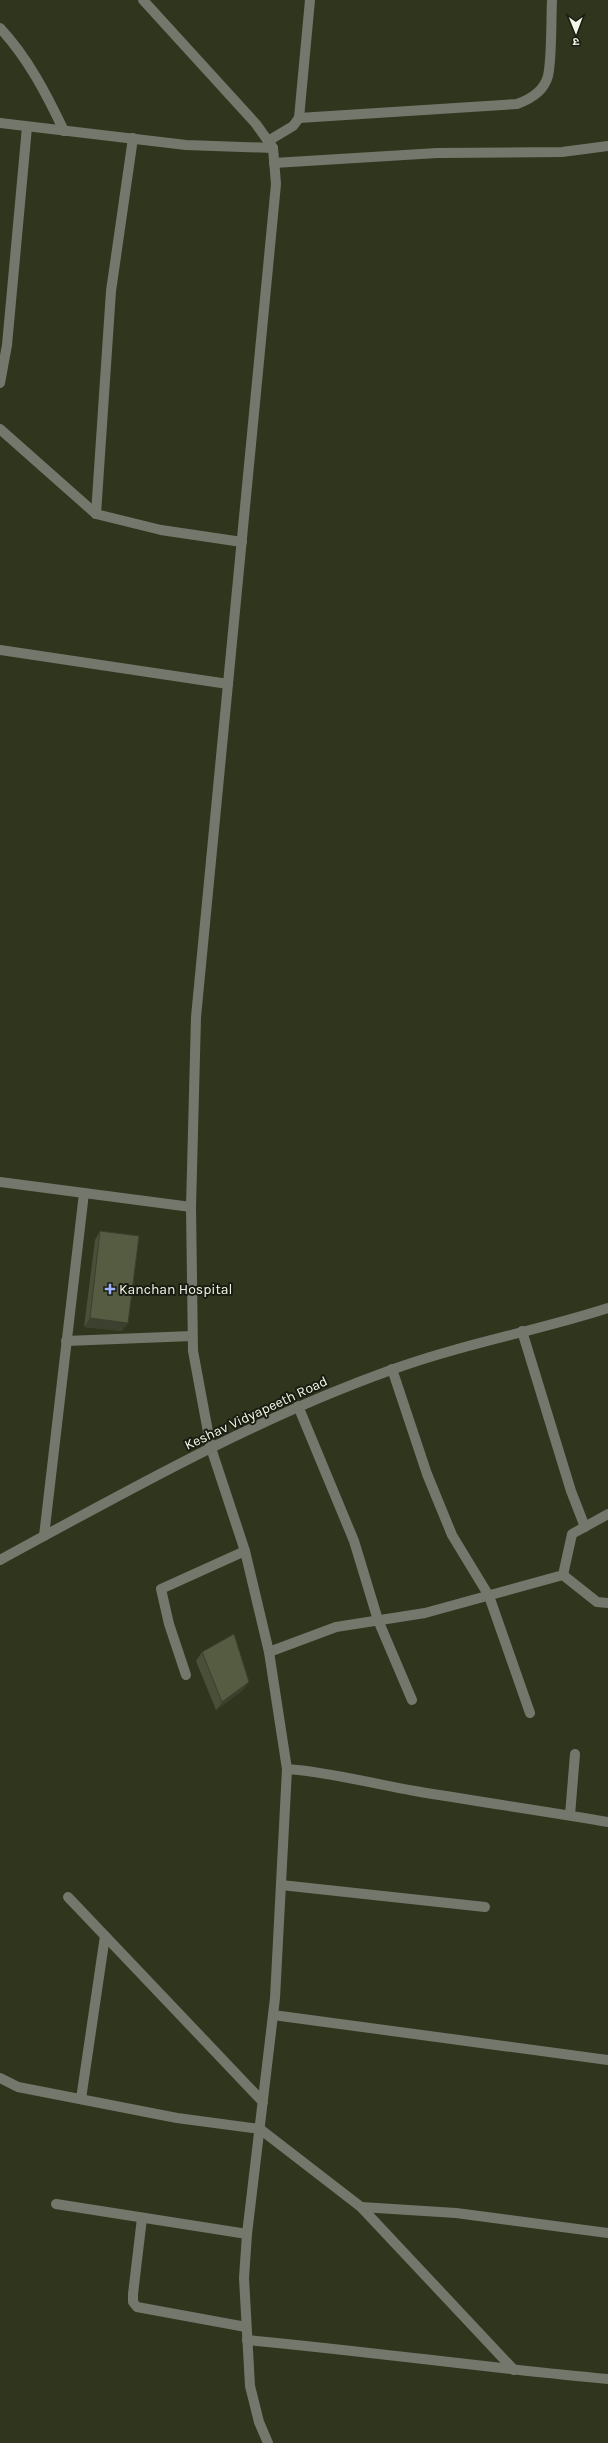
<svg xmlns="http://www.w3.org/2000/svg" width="608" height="2443" font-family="Karla,'Noto Sans Devanagari',sans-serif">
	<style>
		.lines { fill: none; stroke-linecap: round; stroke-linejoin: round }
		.minor { stroke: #74786c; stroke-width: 10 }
		.wall { fill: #494f39 }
		.shaded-wall { fill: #3c402e }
		.building { fill: #555c42; stroke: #3c402e }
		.poi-dot { fill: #9eb3fd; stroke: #191c11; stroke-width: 1.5 }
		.labels { text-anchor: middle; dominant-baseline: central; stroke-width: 4; stroke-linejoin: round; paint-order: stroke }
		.poi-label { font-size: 14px; fill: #f1f6e7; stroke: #191c11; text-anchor: start }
		.street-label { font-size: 14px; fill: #f1f6e7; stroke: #191c11 }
	</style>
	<rect width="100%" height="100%" fill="#30361e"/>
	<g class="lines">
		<!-- minor -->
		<g class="minor">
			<polyline points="143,0 256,124 273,148 276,184 196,1017 191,1207 193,1351 211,1448 245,1551 269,1652 287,1769 275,1998 247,2234 244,2278 250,2386 259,2422 268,2443"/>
			<path d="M0,28C28,58 47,95 64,131"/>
			<path d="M299,118L517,104C531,99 544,91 548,76C552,58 551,20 552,0"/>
			<polyline points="0,123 186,145 273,148"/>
			<polyline points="133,138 111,291 96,514 161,530 242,542"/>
			<polyline points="268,141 293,126 299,118 310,0"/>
			<polyline points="274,163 437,153 562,152 608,146"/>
			<polyline points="0,383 7,345 27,127"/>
			<polyline points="0,429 96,514"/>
			<polyline points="0,650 228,684"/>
			<polyline points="0,1182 191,1207"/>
			<polyline points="522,1331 571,1491 585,1527"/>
			<polyline points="66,1341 192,1336"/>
			<polyline points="392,1369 427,1474 452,1535 489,1596 530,1713"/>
			<polyline points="298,1406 354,1541 378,1620 412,1700"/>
			<polyline points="44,1536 84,1193"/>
			<path d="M0,1560C127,1491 254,1419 391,1370C462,1344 537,1331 608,1308"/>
			<polyline points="563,1575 597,1602 608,1603"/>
			<polyline points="269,1652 336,1627 425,1613 563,1575 572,1534 608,1514"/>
			<polyline points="186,1675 169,1624 161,1589 245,1551"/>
			<path d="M287,1769C330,1772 373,1784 415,1791C480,1802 544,1811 608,1822"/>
			<polyline points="570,1815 575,1754"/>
			<polyline points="281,1885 485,1907"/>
			<polyline points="68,1897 263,2102"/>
			<polyline points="273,2015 608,2060"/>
			<polyline points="0,2078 18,2087 177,2118 260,2129 361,2207 514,2370"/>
			<polyline points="81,2099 105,1936"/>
			<polyline points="56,2204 247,2234"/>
			<polyline points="361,2207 456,2213 608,2233"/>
			<polyline points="142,2218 133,2294 133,2302 137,2307 246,2327"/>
			<path d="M247,2340C367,2351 487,2368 608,2379"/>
		</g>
	</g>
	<!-- wall -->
	<g class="wall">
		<polygon points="100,1231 122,1331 84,1327 95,1240"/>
		<polygon points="202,1652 243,1690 216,1710 196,1661"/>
	</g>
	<!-- shaded-wall -->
	<g class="shaded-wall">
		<polygon points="90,1318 128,1323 122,1331 84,1327"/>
		<polygon points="249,1682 243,1690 216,1710 222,1702"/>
	</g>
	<!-- building -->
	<g class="building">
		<polygon points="100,1231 139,1236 128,1323 90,1318"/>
		<polygon points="234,1634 249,1682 222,1702 202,1652"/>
	</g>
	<!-- markers -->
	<path class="poi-dot" d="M108 1283h4v4h4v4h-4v4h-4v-4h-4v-4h4z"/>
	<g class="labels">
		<!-- poi labels -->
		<g class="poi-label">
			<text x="119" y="1289">Kanchan Hospital</text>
		</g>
		<!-- street labels -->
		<g class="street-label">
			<text transform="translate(256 1413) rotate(-25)">Keshav Vidyapeeth Road</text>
		</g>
	</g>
	<!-- north arrow -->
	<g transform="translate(576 32) rotate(179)" stroke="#191c11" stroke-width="3" paint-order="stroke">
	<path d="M0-3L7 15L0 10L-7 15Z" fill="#f1f6e7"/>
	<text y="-6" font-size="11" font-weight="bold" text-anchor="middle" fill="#f1f6e7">उ</text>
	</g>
</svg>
